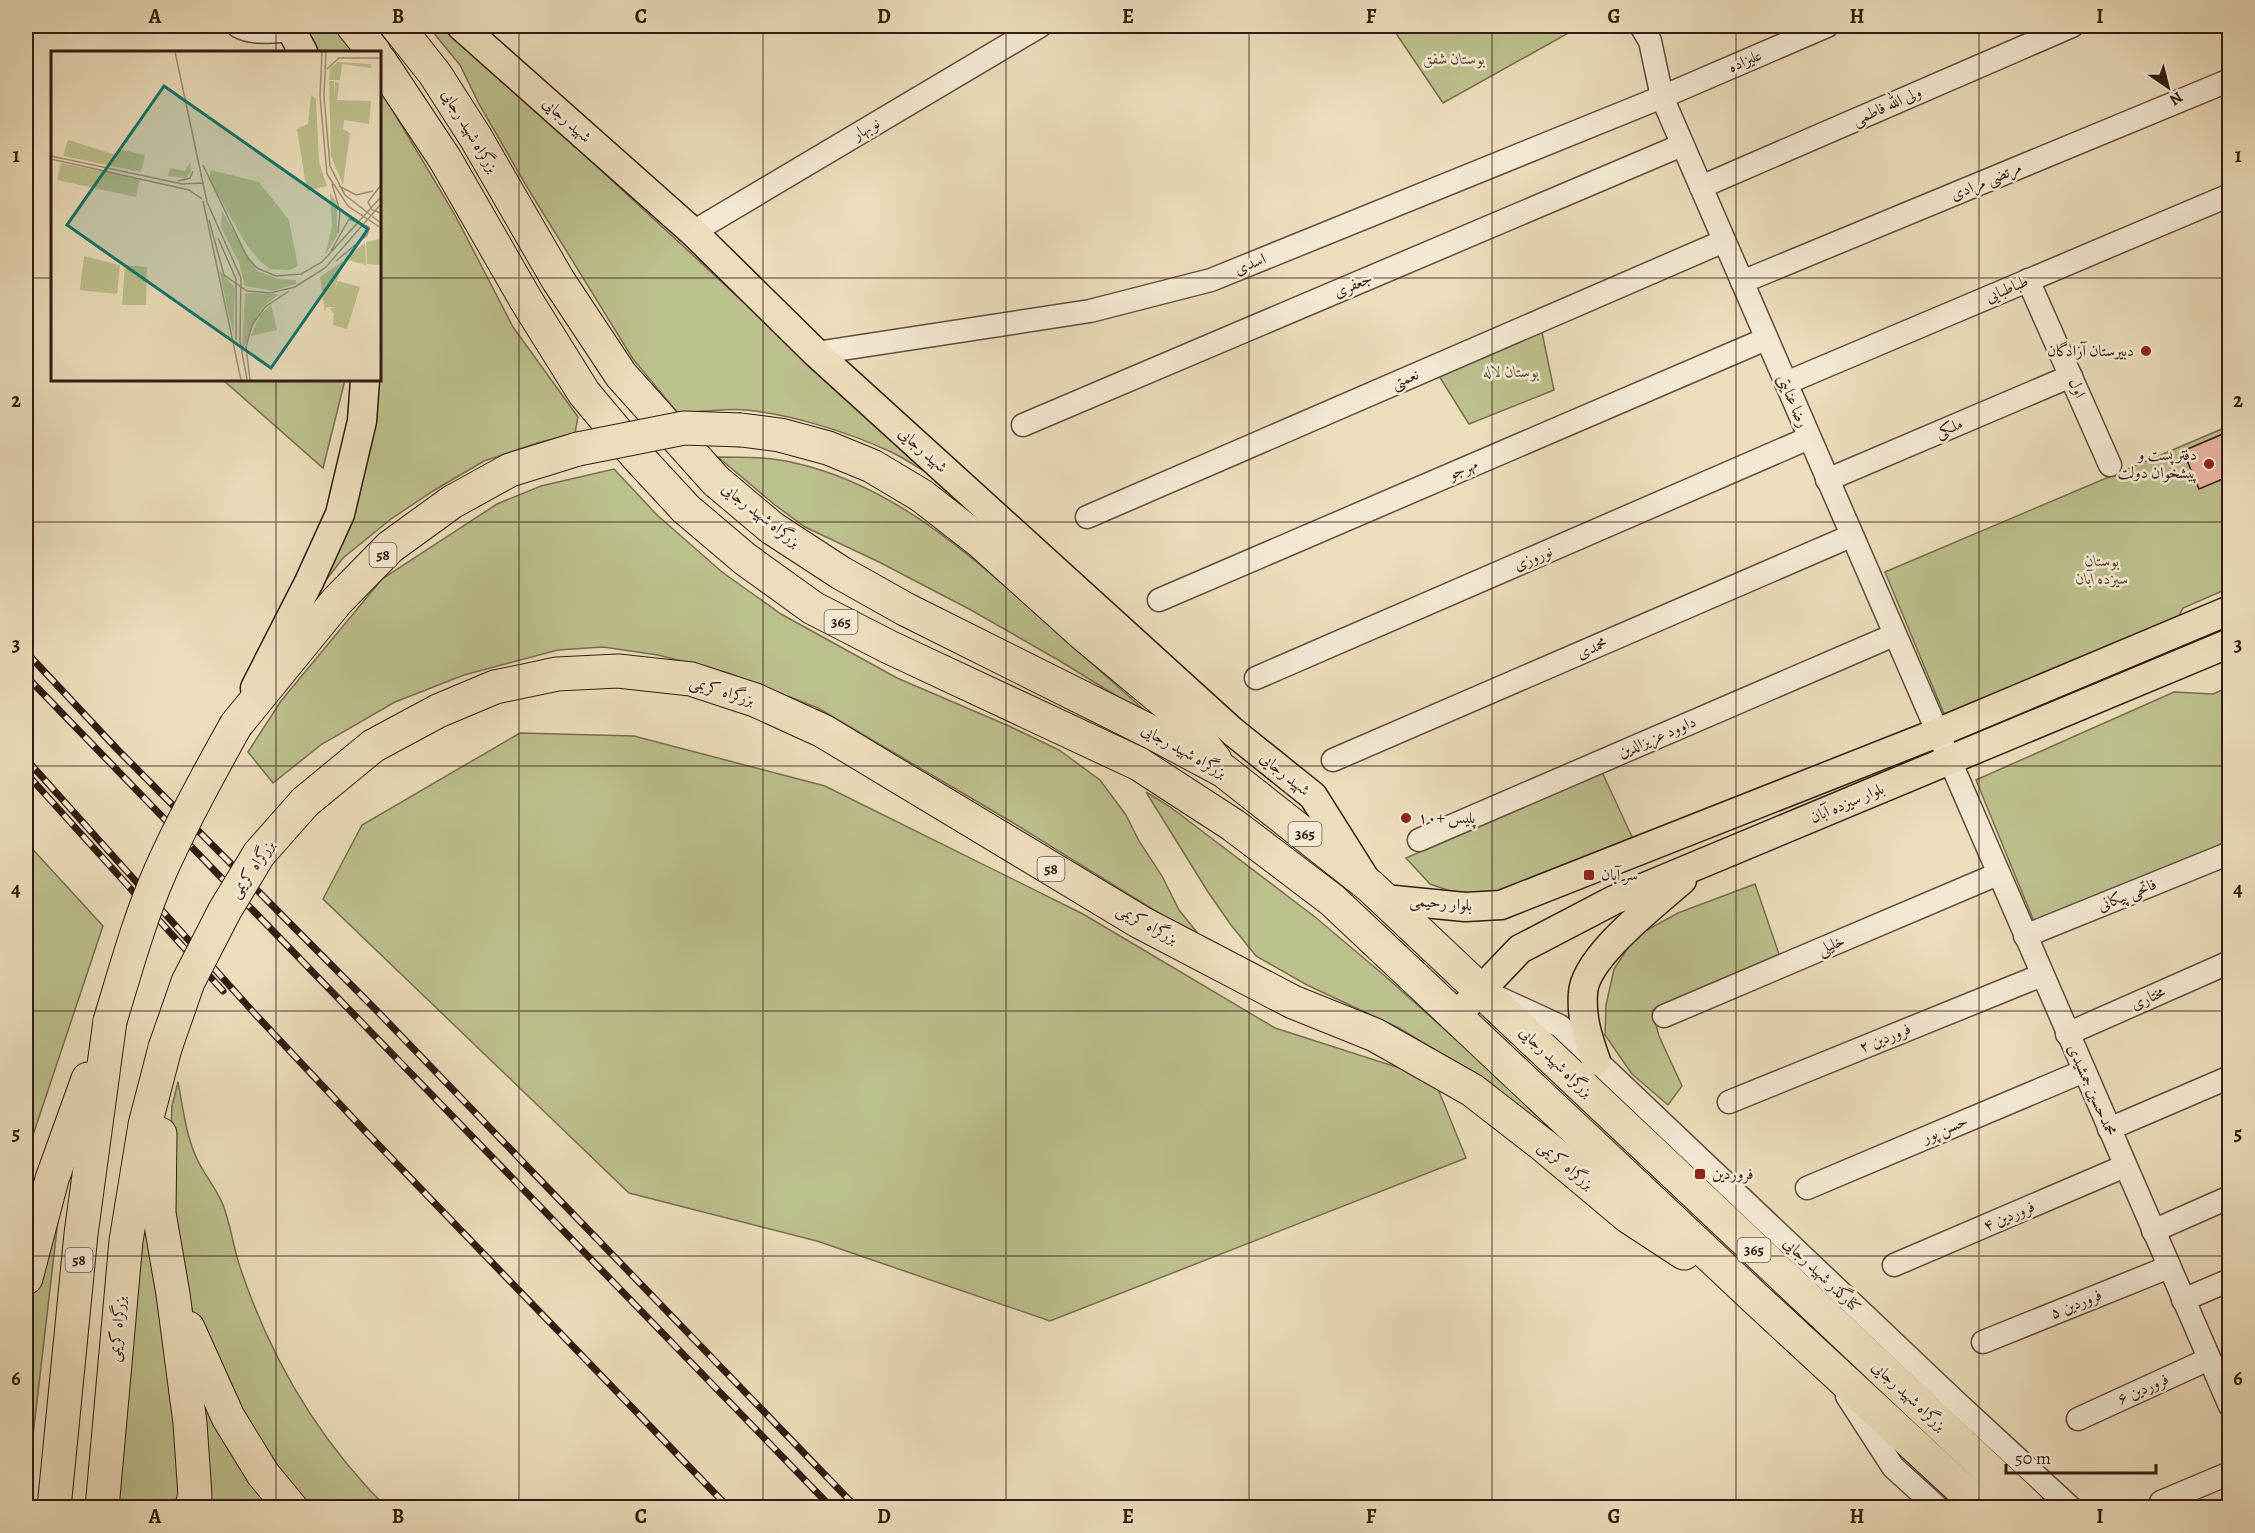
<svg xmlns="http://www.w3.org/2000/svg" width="2255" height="1533" font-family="Alegreya,Amiri,serif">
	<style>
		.green { fill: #bcc08d; stroke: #786e50; stroke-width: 1.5 }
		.building { fill: #e8b3a2; stroke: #341c13; stroke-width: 1.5 }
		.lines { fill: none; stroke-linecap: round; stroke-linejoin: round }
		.minor-casing { stroke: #624c3d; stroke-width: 25 }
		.major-casing { stroke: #341c13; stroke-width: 31 }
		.highway-casing { stroke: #341c13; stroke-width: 35 }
		.minor { stroke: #f3e9d3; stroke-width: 22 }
		.major { stroke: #ecddbc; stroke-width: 28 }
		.highway { stroke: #ecddbc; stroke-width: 33 }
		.rail-casing { stroke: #341c13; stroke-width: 7 }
		.rail { stroke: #f3e9d3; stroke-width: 4.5; stroke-dasharray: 14; stroke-linecap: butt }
		.highway-bridge-casing { stroke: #341c13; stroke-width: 35; stroke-linecap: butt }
		.highway-bridge { stroke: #ecddbc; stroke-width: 33 }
		.grid { fill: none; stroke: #341c13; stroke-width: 1.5; stroke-opacity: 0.55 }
		.poi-dot { fill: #8f2418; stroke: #f3e9d3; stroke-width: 2 }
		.labels { text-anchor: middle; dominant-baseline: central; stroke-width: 5; stroke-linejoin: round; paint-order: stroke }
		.shield { fill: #f3e9d3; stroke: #6d5a4d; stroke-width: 1.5 }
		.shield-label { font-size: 15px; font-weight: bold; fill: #341c13 }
		.park-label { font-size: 16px; font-style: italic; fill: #5d4d38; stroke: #f3e9d3 }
		.street-label { font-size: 16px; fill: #341c13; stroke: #f3e9d3 }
		.poi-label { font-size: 16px; fill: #341c13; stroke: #f3e9d3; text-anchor: start }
		.inset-road { fill: none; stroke: #a29078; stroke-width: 1.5 }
		.view { fill: #0f766e; fill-opacity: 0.15; stroke: #0f766e; stroke-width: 3 }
		.inset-edge { fill: none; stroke: #341c13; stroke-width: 3 }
		.neatline { fill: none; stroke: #341c13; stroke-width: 2 }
		.grid-label { font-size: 20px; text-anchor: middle; font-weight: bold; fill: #341c13 }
	</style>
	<rect width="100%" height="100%" fill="#ecddbc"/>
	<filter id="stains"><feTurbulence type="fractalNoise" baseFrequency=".00333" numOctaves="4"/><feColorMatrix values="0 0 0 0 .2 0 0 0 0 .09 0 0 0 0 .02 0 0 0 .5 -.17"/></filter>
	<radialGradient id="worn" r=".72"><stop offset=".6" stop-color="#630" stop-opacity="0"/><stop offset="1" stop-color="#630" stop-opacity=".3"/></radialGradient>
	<!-- green -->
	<g class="green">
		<polygon points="305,26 334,26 354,52 319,52"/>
		<path d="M428,26H445L816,369L946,485C928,474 910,461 891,452C848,432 793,415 746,410C727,408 699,413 677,412L633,359L527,187L479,104L460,65Z"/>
		<polygon points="1391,26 1581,26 1443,103"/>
		<polygon points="380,89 455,215 513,327 578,417 575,433 537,443 484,461 433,491 391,519 343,558 317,592 378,380 380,380"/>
		<polygon points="1540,323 1554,390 1469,424 1434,368"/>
		<polygon points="223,380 345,380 323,468"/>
		<polygon points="2229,426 2229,588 2183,608 2172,630 1947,721 1885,572"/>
		<path d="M718,457C744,457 770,457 795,463C893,485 969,554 1042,619C1079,653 1117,685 1154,719L1060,661L971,610L879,562L805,527L775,505Z"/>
		<polygon points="614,469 657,515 722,572 781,614 897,678 1009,726 1059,750 1100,780 1126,815 1139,841 1162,876 1179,910 1204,941 1010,821 818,708 728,673 658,655 603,647 558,650 464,675 395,702 322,744 273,783 248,752 281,701 382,579 497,504 541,486"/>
		<polygon points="2229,687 2229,846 2035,924 1976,780 2174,692 2213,694"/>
		<polygon points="520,733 634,736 825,786 1083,914 1275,1028 1434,1079 1466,1158 1050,1321 817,1241 629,1193 323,899 362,825"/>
		<polygon points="1602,772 1634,841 1476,900 1430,884 1406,858"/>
		<polygon points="1146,792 1169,806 1315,917 1385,976 1575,1146 1571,1153 1454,1061 1399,1028 1307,985 1256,956 1231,925 1208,892"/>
		<polygon points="26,842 103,926 26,1156"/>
		<polygon points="1755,884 1780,957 1652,1011 1659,1036 1682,1086 1668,1105 1632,1074 1605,1035 1606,1005 1614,969 1636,936 1678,913"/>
		<path d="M178,1082C183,1108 186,1137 198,1161C205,1176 217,1189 223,1205C231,1225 233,1247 240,1267C270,1357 319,1440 386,1507H305L258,1445L195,1319L184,1285L169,1175L172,1106Z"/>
		<polygon points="61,1194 26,1496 26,1315 36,1272"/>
		<polygon points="145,1207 154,1252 183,1494 175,1507 117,1508"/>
		<polygon points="192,1366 278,1507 205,1507"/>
	</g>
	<!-- building -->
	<polygon class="building" points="2230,431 2230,476 2199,489 2183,451"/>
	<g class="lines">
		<!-- minor casing -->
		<g class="minor-casing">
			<g id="minor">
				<path d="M238,26C253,35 275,31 292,30"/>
				<polyline points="1641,26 1650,41 1662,97 2230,1406"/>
				<polyline points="1701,187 2072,26"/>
				<polyline points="693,232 1040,26"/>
				<polyline points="2028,280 2110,465"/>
				<polyline points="1742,282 2230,80"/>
				<polyline points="816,353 1090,311 1211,280 1662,97 1827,26"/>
				<polyline points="1786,383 2230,195"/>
				<polyline points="1023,425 1682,145"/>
				<polyline points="1827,480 2071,376"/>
				<polyline points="1087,517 1724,241"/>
				<polyline points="1159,600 1766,339"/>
				<polyline points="1256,678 1809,438"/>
				<polyline points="1333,760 1851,536"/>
				<polyline points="1419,840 1894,635"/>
				<polyline points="2025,936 2230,853"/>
				<polyline points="1499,998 1560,1026 1954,1400 2071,1508"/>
				<polyline points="1664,1016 1998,874"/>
				<polyline points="2067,1034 2230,962"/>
				<polyline points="1729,1102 2042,975"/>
				<polyline points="2109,1129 2230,1077"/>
				<polyline points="1807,1188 2084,1071"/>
				<polyline points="2153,1231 2230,1197"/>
				<polyline points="1894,1265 2125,1166"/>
				<polyline points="2183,1300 2230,1280"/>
				<polyline points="1983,1342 2169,1267"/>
				<polyline points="1847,1396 1893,1467 1938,1508"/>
				<polyline points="2078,1419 2209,1359"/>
				<polyline points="2161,1502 2230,1473"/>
			</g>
		</g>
		<!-- major casing -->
		<g class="major-casing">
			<g id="major">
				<polyline points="289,26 303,52"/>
				<polyline points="461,26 693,232 816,353 1232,731 1313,796 1364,877"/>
				<polyline points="255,688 309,582 340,514 362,421 365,380"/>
				<polyline points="1384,899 1465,907 1501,905 1937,733 2230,610"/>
				<polyline points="1455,1017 1520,949 1614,900 2230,643"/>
				<path d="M1596,1061C1588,1038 1581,1018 1583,993C1585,957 1655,904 1682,880"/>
			</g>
		</g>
		<!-- highway casing -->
		<g class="highway-casing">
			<g id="highway">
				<polyline points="353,26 374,52"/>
				<polyline points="397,26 435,74 476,138 558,280 621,375 716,481 772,528 841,573 905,609 1151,732 1224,771 1370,886 2029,1508"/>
				<polyline points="380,61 445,159 526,300 584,393 636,455 686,509 745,559 813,608 889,647 1139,764 1233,825 1332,900 1756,1299 1982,1508"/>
				<polyline points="741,430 780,435 828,448 872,466 922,496 981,542 1081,632 1177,712 1215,760"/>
				<polyline points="236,725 337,601 390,547 452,502 510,470 578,449"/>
				<polyline points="305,802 373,746 438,711 495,687 557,674 618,671 691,679 755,700 823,731 1140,922 1293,1002 1375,1035 1472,1090 1543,1145 1629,1217 1684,1253"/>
				<polyline points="160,1134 159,1213 173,1294 190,1423 195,1496 191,1508"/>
				<polyline points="26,1278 52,1179 88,1079"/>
				<polyline points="188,1328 228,1417 263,1474 291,1508"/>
				<polyline points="54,1508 81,1234 110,1021"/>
				<polyline points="102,1508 126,1241 145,1125 165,1048"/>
			</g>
		</g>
		<!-- minor -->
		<use href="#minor" class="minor"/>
		<!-- major -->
		<use href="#major" class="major"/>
		<!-- highway -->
		<use href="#highway" class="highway"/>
		<!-- rail casing -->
		<g class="rail-casing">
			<g id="rail">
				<polyline points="26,652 117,749 377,1011 857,1508"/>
				<polyline points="26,676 832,1508"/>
				<polyline points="26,759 255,1014 366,1132 729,1508"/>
				<polyline points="26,773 223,991"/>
			</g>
		</g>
		<!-- rail -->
		<use href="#rail" class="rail"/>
		<!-- highway-bridge casing -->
		<g class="highway-bridge-casing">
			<g id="highway-bridge">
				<polyline points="578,449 684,428 741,430"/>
				<path d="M110,1021C125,972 139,920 160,872C182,822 209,773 236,725"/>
				<polyline points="165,1048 188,982 225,910 259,854 305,802"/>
			</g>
		</g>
		<!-- highway-bridge -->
		<use href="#highway-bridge" class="highway-bridge"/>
	</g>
	<!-- grid -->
	<path class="grid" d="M276,26V52M519,26V1508M763,26V1508M1006,26V1508M1249,26V1508M1492,26V1508M1736,26V1508M1979,26V1508M26,278H52M380,278H2230M276,380V1508M26,522H2230M26,766H2230M26,1011H2230M26,1256H2230"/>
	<!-- markers -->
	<g class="poi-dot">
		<circle cx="2146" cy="351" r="6"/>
		<circle cx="2209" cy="464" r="6"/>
		<circle cx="1406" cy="818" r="6"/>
		<rect x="1583" y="869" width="12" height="12" rx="3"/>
		<rect x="1694" y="1168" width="12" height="12" rx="3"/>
	</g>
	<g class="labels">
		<!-- shield labels -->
		<g class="shield">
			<rect x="369.5" y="543" width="27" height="24" rx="4.5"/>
			<rect x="824.5" y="610" width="33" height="24" rx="4.5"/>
			<rect x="1288.5" y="822" width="33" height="24" rx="4.5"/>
			<rect x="1037.5" y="857" width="27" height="24" rx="4.5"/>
			<rect x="1737.5" y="1238" width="33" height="24" rx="4.5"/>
			<rect x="65.5" y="1248" width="27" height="24" rx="4.5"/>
		</g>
		<g class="shield-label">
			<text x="383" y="555">58</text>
			<text x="841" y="622">365</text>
			<text x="1305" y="834">365</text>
			<text x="1051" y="869">58</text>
			<text x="1754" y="1250">365</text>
			<text x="79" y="1260">58</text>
		</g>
		<!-- park labels -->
		<g class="park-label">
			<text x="1454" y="59">بوستان شفق</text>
			<text x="1511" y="372">بوستان لاله</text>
			<text x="2102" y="561">بوستان<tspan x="2102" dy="18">سیزده آبان</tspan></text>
		</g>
		<!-- street labels -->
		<g class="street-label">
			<text transform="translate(1745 61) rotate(-23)">علیزاده</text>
			<text transform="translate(1887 106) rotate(-24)">ولی الله فاطمی</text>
			<text transform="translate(567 120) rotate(42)">شهید رجایی</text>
			<text transform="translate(866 129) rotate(-31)">نوبهار</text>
			<text transform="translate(470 131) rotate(59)">بزرگراه شهید رجایی</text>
			<text transform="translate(1986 181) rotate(-23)">مرتضی مرادی</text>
			<text transform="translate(1250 264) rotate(-22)">اسدی</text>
			<text transform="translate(1353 285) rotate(-23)">جعفری</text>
			<text transform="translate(2007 289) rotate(-23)">طباطبایی</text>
			<text transform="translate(1405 379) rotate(-23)">نعمتی</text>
			<text transform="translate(2077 388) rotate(66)">اول</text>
			<text transform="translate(1793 401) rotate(67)">رضا عنایتی</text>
			<text transform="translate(1949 428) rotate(-23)">ملکی</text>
			<text transform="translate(923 450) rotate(42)">شهید رجایی</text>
			<text transform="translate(1463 469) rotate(-23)">مهرجو</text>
			<text transform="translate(761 515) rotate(38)">بزرگراه شهید رجایی</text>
			<text transform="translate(1533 558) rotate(-23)">نوروزی</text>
			<text transform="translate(1592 648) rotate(-23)">محمدی</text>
			<text transform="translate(722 691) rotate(17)">بزرگراه کریمی</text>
			<text transform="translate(1657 737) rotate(-23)">داوود عزیزالدین</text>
			<text transform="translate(1184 751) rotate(29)">بزرگراه شهید رجایی</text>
			<text transform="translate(1285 774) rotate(39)">شهید رجایی</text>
			<text transform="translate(1847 803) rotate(-23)">بلوار سیزده آبان</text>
			<text transform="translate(252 869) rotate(-55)">بزرگراه کریمی</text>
			<text transform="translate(2127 895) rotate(-22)">فاتحی پیکانی</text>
			<text transform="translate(1441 903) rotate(5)">بلوار رحیمی</text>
			<text transform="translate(1147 924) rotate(29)">بزرگراه کریمی</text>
			<text transform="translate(1831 945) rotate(-23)">خلیلی</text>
			<text transform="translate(2148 998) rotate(-24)">مختاری</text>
			<text transform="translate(1885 1038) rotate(-22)">فروردین ۲</text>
			<text transform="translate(1556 1062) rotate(44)">بزرگراه شهید رجایی</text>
			<text transform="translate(2092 1090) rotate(66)">محمدحسین جمشیدی</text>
			<text transform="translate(1945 1129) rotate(-23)">حسن پور</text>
			<text transform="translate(1566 1165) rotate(40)">بزرگراه کریمی</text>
			<text transform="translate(2009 1216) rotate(-23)">فروردین ۴</text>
			<text transform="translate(1822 1275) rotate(44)">کنارگذر شهید رجایی</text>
			<text transform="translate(2076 1304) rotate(-22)">فروردین ۵</text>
			<text transform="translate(117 1329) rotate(-84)">بزرگراه کریمی</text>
			<text transform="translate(2143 1389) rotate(-24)">فروردین ۶</text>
			<text transform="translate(1909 1396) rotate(43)">بزرگراه شهید رجایی</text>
		</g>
		<!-- poi labels -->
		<g class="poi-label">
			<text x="2134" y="351" text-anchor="end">دبیرستان آزادگان</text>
			<text x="2197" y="455" text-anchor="end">دفتر پست و<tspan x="2197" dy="18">پیشخوان دولت</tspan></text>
			<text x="1418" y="818">پلیس +۱۰</text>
			<text x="1601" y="875">سر آبان</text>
			<text x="1712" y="1174">فروردین</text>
		</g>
	</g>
	<!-- overview -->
	<g transform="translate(51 51)">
		<rect width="330" height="330" fill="#ecddbc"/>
		<path d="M287,11L320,13V17L291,13L289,29H278L279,17ZM278,30H283V48L284,31L288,32L286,49L320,50L318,73L293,69L292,78L299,82L292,134L280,105ZM260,44L265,48L268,111L276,135L256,140L246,78L257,73ZM17,89L65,104L67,98L94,104L90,121L12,105ZM139,111L140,121L135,127L117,125L119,117L134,120ZM10,112L89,128L85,146L6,129ZM160,119L208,131L238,169L247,215L239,219L219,218L209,210L195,193L158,128ZM279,142L286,152V185L274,204L281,175ZM171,160L206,220L228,228L245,229V233L222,240L194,235L188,212L170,176ZM330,188L329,214L316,213L315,191ZM314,192L315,214L293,208L303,200ZM33,205L69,214L66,243L29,239ZM292,210L282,244L287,230L309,236L296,278L282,274L283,263L279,258L283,256H275L274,261L269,226ZM74,214L96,216L95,254H71ZM168,219L184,237L182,282ZM194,242L228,243L210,258L191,300ZM220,254L226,279L200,285L209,264Z" fill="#bcc08d"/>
		<path class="inset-road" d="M124,1L156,151L190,227L189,290L196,329M271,1L269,45L276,123L297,155L330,177M275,1L273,45L279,115L294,144L330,172M276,18L288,7H330M0,105L131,133L152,132M0,108L138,139L151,148M152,114L196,206L206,217L225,225L250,223L271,211L330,146M127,130L139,127L142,120M281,133L289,160L287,182M330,134L317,151L321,159L330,162M288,135L305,144L322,140M152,150L190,329M158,169L173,224L196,240L219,242L244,236L274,217L330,153M167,187L185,228V289M280,200L298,168L318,176L316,184L285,210M199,329L195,296L201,274L214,256L238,240"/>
		<path class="view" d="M113,35L317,178L220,317L16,174Z"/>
		<rect width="330" height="330" class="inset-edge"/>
	</g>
	<!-- margin -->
	<rect width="2255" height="1533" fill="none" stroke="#ecddbc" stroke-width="66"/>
	<!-- north arrow -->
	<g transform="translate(2168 87) rotate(145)" stroke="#f3e9d3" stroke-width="4.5" paint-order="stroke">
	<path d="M0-4.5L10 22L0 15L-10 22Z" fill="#341c13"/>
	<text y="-9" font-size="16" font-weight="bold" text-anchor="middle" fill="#341c13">N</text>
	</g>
	<!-- scale -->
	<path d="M2006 1464v9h150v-9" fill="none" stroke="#341c13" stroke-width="3"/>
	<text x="2015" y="1464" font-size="18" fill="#341c13" stroke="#f3e9d3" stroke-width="4.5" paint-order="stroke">50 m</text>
	<rect x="33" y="33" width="2189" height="1467" class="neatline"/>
	<g class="grid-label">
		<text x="155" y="23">A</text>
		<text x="398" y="23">B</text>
		<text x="641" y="23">C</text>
		<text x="884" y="23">D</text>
		<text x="1128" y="23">E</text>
		<text x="1371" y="23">F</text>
		<text x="1614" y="23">G</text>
		<text x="1857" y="23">H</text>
		<text x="2100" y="23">I</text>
		<text x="16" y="162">1</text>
		<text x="2238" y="162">1</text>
		<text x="16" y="407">2</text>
		<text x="2238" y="407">2</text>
		<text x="16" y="651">3</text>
		<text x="2238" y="651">3</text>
		<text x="16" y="896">4</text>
		<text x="2238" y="896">4</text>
		<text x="16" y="1140">5</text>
		<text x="2238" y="1140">5</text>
		<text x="16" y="1385">6</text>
		<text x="2238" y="1385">6</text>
		<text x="155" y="1523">A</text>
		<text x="398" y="1523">B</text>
		<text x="641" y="1523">C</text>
		<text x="884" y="1523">D</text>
		<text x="1128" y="1523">E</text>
		<text x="1371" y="1523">F</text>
		<text x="1614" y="1523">G</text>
		<text x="1857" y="1523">H</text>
		<text x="2100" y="1523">I</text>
	</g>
	<rect width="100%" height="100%" filter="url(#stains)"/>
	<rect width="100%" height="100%" fill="url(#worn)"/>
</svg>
